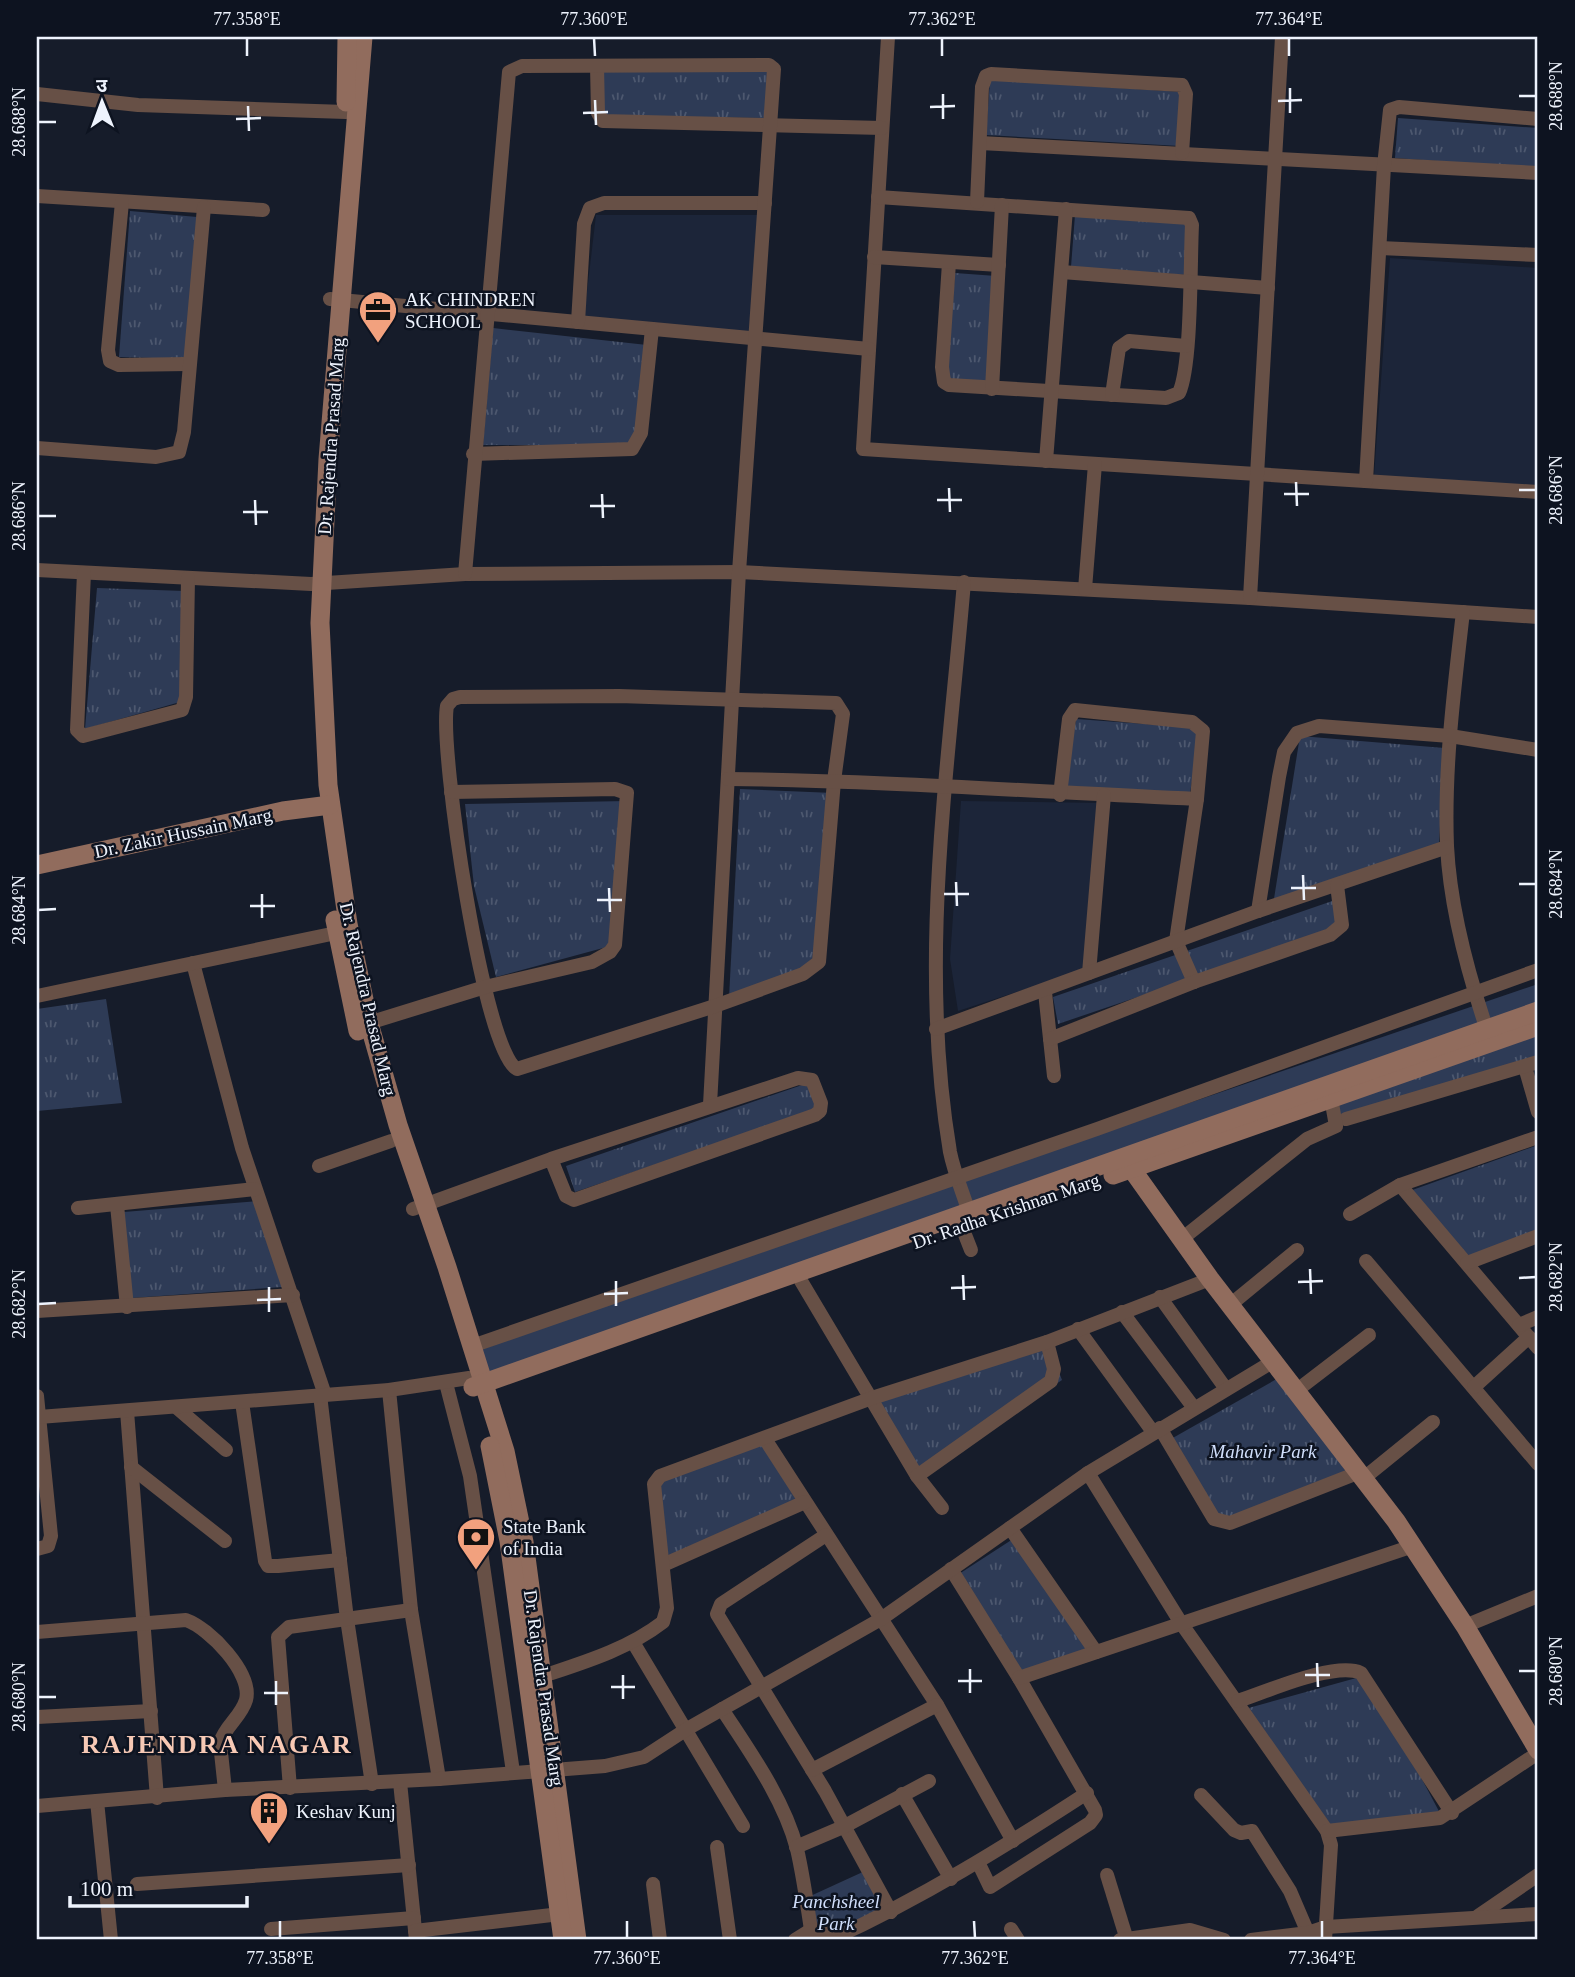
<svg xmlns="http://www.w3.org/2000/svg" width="1575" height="1977" font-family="'Times New Roman','Noto Sans Devanagari',serif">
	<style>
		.built { fill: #1c2539 }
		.green { fill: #2e3b56 }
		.park { fill: url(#park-tufts) }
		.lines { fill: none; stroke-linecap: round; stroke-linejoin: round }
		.street { stroke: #675046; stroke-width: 14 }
		.secondary { stroke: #916c5d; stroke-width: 19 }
		.ticks { fill: none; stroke: #eef3fd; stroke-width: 2.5 }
		.labels { text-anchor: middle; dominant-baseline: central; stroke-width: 5; stroke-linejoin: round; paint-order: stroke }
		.poi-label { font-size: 19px; fill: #eef3fd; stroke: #0d1320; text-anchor: start }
		.street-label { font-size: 19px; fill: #eef3fd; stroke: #0d1320 }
		.park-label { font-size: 19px; font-style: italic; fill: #d0defb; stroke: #0d1320 }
		.district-label { font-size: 26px; font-weight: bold; letter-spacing: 2px; fill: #f7c9b5; stroke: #0d1320 }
		.neatline { fill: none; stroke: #eef3fd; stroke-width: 2.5 }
		.ticks-label { font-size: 18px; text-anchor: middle; fill: #eef3fd }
	</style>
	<defs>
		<pattern id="park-tufts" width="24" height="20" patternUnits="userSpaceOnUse" patternTransform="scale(1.75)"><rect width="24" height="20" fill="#2e3b56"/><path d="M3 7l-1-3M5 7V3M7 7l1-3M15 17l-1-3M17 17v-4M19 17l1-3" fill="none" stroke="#4d586f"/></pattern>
	</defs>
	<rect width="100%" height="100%" fill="#161c2a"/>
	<!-- built -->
	<g class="built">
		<polygon points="596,215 762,215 753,332 584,317"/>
		<polygon points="1390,258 1538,268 1538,486 1374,476"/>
		<polygon points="961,801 1105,803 1088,969 958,1011 950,959"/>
	</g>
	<!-- green -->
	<polygon class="green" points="1538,984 1538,1017 492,1388 479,1345"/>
	<!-- park -->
	<g class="park">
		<polygon points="602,71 777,71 772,118 602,116"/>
		<polygon points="990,80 1183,92 1180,146 986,135"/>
		<polygon points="1398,118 1538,128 1538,168 1395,158"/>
		<polygon points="130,211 197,217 187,359 119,357"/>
		<polygon points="1075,215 1192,223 1188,275 1071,267"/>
		<polygon points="955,273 996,276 988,382 947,379"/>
		<polygon points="493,328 647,345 639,445 483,445"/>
		<polygon points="97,588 184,591 180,702 85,729"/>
		<polygon points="1076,719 1201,728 1190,793 1065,786"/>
		<polygon points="1300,736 1444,748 1439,844 1273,905"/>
		<polygon points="740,789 833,793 821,965 729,998"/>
		<polygon points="628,801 614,945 496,977 474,886 465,804"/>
		<polygon points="1341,898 1347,926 1058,1024 1053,997"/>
		<polygon points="106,999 122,1103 37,1111 37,1009"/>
		<polygon points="1538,1032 1538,1059 1343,1123 1335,1101"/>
		<polygon points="808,1083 818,1109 575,1192 566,1166"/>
		<polygon points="1538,1145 1538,1239 1467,1263 1404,1193"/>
		<polygon points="258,1201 282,1287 132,1298 124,1212"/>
		<polygon points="1047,1342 1062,1380 917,1476 872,1398"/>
		<polygon points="1282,1376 1351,1479 1221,1525 1171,1439"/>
		<polygon points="766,1442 803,1498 667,1561 659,1482"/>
		<polygon points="1019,1535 1095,1648 1020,1672 959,1574"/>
		<polygon points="1367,1675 1443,1819 1331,1825 1245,1709"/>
		<polygon points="865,1871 889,1912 837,1940 811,1934 806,1898"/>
	</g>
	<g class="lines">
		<!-- street -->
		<g class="street">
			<polyline points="888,37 863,449 1538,492"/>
			<polyline points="597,66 598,113 603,121 882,128"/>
			<polyline points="37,94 138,105 346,112"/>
			<polyline points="980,143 1538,173"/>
			<polyline points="37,196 263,210"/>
			<path d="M878,197L1189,218L1192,225C1190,262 1192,364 1179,393L1166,398L949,385L944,382L942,367L949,263"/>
			<polyline points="122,202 108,350 110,361 119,365 188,364"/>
			<polyline points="977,202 982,87 986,76 991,74 1182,85 1186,94 1182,153"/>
			<polyline points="1380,248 1538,255"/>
			<polyline points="874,257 999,265"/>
			<polyline points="1062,272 1268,288"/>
			<polyline points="330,299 869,349"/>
			<polyline points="578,322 584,224 590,208 604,203 765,203"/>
			<polyline points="992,389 1002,205"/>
			<polyline points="1112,395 1119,348 1129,341 1186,346"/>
			<polyline points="37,448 156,457 179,452 184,432 204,207"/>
			<polyline points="473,454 632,449 641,433 652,329"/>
			<polyline points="1046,461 1066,209"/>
			<polyline points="1366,481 1384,166 1390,110 1399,107 1538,119"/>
			<polyline points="37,570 311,584 465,574 739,572 1250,598 1538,617"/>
			<polyline points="84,573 77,730 83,736 182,710 186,697 188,578"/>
			<polyline points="465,574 509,72 522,66 769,65 774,69 739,572 710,1105"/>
			<path d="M964,582C948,773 918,961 950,1152C955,1177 966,1199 972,1223"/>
			<polyline points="1085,589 1095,464"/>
			<polyline points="1250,598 1282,37"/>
			<path d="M1463,612C1454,690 1444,768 1447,846C1450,906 1467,970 1486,1027"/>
			<path d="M619,696L836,703L843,714L834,781L819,962L803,974L715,1006L517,1069C484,1053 439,750 447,706L453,699L460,697Z"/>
			<path d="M728,779C885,781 1041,792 1197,799"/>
			<polyline points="1060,795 1069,719 1075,710 1192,722 1203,731 1197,799 1176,941 1194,982"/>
			<polyline points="1258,911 1279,777 1284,752 1297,733 1319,726 1450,736 1538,750"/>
			<polyline points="193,963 242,1148 325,1395"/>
			<polyline points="1089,973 1104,795"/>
			<polyline points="1045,992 1054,1076"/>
			<polyline points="37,996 336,933"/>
			<polyline points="362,1025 485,987 592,962 610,952 615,945 627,793 615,789 451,792"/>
			<polyline points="936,1029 1258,911 1447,847"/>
			<polyline points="1050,1039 1194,982 1330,935 1342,925 1337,885"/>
			<polyline points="1525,1067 1538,1112"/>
			<polyline points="1346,1119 1538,1062"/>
			<polyline points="319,1166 391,1141"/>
			<polyline points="1400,1185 1538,1348"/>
			<polyline points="117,1205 127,1307"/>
			<polyline points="78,1208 255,1189"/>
			<polyline points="413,1209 551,1159 798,1078 812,1080 821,1103 820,1111 815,1115 574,1200 566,1196 551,1159"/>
			<polyline points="1350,1214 1400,1185 1538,1137"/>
			<polyline points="962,1227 971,1250"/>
			<polyline points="1183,1238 1307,1139 1336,1126 1331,1098"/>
			<polyline points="1366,1261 1538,1464"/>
			<polyline points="1467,1263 1538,1236"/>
			<polyline points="801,1281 917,1476 942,1508"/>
			<polyline points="1160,1297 1226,1389"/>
			<polyline points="1230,1305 1297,1250"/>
			<polyline points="37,1311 293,1295"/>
			<polyline points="1122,1312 1194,1408"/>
			<polyline points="1519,1325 1538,1317"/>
			<polyline points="1078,1329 1153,1432"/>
			<polyline points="472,1346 1097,1129 1538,970"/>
			<polyline points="446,1383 470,1476 513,1772"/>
			<polyline points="1474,1387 1529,1337"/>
			<polyline points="389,1390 411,1610 439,1779"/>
			<polyline points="1296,1391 1369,1335"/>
			<polyline points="320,1395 347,1619 372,1784"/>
			<polyline points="37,1396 51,1536 48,1546 37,1549"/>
			<polyline points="242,1402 265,1561 268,1566 278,1566 340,1560"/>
			<polyline points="176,1407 226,1450"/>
			<polyline points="127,1411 157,1798"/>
			<polyline points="39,1417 389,1390 469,1378"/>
			<polyline points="1160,1428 1214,1519 1230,1523 1360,1472"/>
			<polyline points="765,1439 937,1705 1013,1841"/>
			<polyline points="131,1467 225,1541"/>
			<polyline points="1088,1473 1181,1623 1327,1831 1331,1845 1325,1940"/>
			<polyline points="917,1476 1051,1381 1054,1369 1047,1342"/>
			<polyline points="1364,1478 1433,1422"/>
			<polyline points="1010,1528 1096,1652"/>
			<polyline points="826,1535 721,1604 717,1614 825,1791 891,1912"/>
			<polyline points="663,1565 805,1502"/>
			<polyline points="951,1569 1019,1678 1095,1810 1096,1815 1090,1823 990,1887 978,1862"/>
			<polyline points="1465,1626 1538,1596"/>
			<path d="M37,1632L186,1620C209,1628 253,1673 246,1700C241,1717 225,1726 220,1743L225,1790"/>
			<polyline points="633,1642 743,1826"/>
			<path d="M543,1676C585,1662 628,1649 663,1622L667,1608L654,1484L660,1476L872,1398L1047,1342L1210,1279"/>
			<polyline points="1019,1678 1413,1546"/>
			<path d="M1238,1701C1266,1692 1335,1661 1361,1673L1452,1813"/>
			<path d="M722,1709C750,1752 784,1799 797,1849C803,1875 807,1903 811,1930"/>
			<polyline points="37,1717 151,1711"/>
			<polyline points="812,1770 937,1705"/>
			<polyline points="400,1782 416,1940"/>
			<polyline points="290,1788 278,1637 289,1627 411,1610"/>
			<polyline points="902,1794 951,1879"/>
			<polyline points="1201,1795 1234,1830 1241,1833 1252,1831 1290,1891 1308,1933"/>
			<polyline points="97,1801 111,1940"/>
			<polyline points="37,1806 225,1790 439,1779 605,1766 644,1757 687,1729 881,1619 1088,1473 1272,1362"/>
			<polyline points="1327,1831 1440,1818 1538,1753"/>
			<polyline points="717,1847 730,1940"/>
			<polyline points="796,1847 843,1827 929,1781"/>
			<polyline points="1107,1875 1127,1940"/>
			<polyline points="137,1884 409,1865"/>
			<polyline points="653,1884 660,1940"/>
			<polyline points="1478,1916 1538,1875"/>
			<polyline points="271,1929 414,1918"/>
			<polyline points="1011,1929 1018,1940"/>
			<polyline points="415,1931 560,1914"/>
			<path d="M832,1939C922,1898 1004,1847 1087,1793"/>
			<polyline points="795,1940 811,1930 823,1931 833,1940"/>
			<polyline points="1120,1940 1190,1930 1224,1940"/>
			<polyline points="1251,1940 1308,1933 1326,1927 1538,1914"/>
		</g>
		<!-- secondary -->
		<g class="secondary">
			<polyline points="363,37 328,459 320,623 328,785 348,924 369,1023 398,1125 447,1267 505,1451 524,1542 577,1940"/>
			<polyline points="346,102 347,37"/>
			<polyline points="37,865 283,811 330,805"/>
			<polyline points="335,920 358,1031"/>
			<polyline points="1126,1161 1210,1279 1396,1521 1465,1626 1538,1750"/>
			<polyline points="1113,1175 1538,1026"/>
			<polyline points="473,1387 1538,1011"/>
			<polyline points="490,1446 509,1541 563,1940"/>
		</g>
	</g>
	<!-- ticks -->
	<path class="ticks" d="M247,38V56M594,38L595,56M942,38V56M1289,38V56M1290,88V113M943,94V119M1519,96H1536M595,100L596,125M1278,101L1302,100M248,106L249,131M930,107L955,106M583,113L608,112M236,119L261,118M38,122H56M1296,482L1297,506M949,488L950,512M1519,490H1536M602,494L603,518M1284,494H1309M255,500L256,525M937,500H962M590,506H615M243,512H268M38,516H56M1303,875L1304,900M956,882L957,906M1519,884H1536M609,888L610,912M1291,888H1316M262,894V918M944,894H969M597,900H622M250,906H275M38,910L56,909M1310,1269L1311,1294M963,1275L964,1300M1519,1278L1536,1277M616,1281V1306M1298,1282L1323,1281M269,1287V1312M951,1288L976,1287M604,1294L628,1293M257,1300L281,1299M38,1304L56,1303M1317,1663L1318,1687M970,1669V1693M1519,1671H1536M623,1675V1699M1305,1675H1330M276,1681V1705M958,1681H982M611,1687H635M264,1693H288M38,1697H56M280,1921V1938M627,1921V1938M974,1921L975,1938M1322,1921V1938"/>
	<!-- icons -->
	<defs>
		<g id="office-pin" transform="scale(2.0125)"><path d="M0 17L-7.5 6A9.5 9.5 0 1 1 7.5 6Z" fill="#f2a17e" stroke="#0d1320"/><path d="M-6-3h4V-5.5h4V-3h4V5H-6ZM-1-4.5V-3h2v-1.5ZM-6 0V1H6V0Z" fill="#111"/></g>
		<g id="bank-pin" transform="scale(2.0125)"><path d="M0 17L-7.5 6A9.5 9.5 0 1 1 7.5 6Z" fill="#f2a17e" stroke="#0d1320"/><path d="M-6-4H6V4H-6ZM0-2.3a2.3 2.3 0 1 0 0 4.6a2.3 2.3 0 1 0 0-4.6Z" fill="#111"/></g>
		<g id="building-pin" transform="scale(2.0125)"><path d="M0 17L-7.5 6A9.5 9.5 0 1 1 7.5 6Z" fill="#f2a17e" stroke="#0d1320"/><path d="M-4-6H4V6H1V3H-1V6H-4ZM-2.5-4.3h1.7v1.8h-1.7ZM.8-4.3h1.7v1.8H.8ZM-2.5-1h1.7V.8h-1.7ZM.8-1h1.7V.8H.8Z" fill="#111"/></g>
	</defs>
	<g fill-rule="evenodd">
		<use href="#office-pin" x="378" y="310"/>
		<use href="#bank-pin" x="476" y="1537"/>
		<use href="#building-pin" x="269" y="1811"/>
	</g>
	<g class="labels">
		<!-- poi labels -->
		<g class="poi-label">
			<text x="405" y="299">AK CHINDREN<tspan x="405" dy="22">SCHOOL</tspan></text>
			<text x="503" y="1526">State Bank<tspan x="503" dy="22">of India</tspan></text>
			<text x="296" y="1811">Keshav Kunj</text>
		</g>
		<!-- street labels -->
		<g class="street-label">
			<text transform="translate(331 436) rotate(-86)">Dr. Rajendra Prasad Marg</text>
			<text transform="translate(183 833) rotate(-12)">Dr. Zakir Hussain Marg</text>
			<text transform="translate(368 999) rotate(77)">Dr. Rajendra Prasad Marg</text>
			<text transform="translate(1006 1211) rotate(-19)">Dr. Radha Krishnan Marg</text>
			<text transform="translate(544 1688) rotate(82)">Dr. Rajendra Prasad Marg</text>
		</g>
		<!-- park labels -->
		<g class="park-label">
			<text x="1263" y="1451">Mahavir Park</text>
			<text x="836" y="1901">Panchsheel<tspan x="836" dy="22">Park</tspan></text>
		</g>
		<!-- district labels -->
		<g class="district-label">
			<text x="217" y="1744">RAJENDRA NAGAR</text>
		</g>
	</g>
	<!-- border -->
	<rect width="1575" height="1977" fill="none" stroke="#0d1320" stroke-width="77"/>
	<!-- north arrow -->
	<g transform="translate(102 102) rotate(359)" stroke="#0d1320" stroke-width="5" paint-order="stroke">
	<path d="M0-5L12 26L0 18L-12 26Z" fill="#eef3fd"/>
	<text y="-10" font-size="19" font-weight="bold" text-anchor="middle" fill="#eef3fd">उ</text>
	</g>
	<!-- scale -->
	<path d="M70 1896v10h177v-10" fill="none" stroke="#eef3fd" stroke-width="3.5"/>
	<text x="80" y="1896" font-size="21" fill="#eef3fd" stroke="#0d1320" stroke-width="5" paint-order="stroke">100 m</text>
	<rect x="38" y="38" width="1498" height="1900" class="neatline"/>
	<g class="ticks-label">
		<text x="247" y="25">77.358°E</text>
		<text x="594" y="25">77.360°E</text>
		<text x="942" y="25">77.362°E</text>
		<text x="1289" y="25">77.364°E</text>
		<text transform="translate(1556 96) rotate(-90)" y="6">28.688°N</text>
		<text transform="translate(19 122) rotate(-90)" y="6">28.688°N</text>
		<text transform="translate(1556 490) rotate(-90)" y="6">28.686°N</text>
		<text transform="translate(19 516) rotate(-90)" y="6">28.686°N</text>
		<text transform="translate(1556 884) rotate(-90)" y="6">28.684°N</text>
		<text transform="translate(19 910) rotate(-90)" y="6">28.684°N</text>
		<text transform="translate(1556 1277) rotate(-90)" y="6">28.682°N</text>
		<text transform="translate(19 1304) rotate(-90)" y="6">28.682°N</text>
		<text transform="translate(1556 1671) rotate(-90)" y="6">28.680°N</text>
		<text transform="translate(19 1697) rotate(-90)" y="6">28.680°N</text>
		<text x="280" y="1964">77.358°E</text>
		<text x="627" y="1964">77.360°E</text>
		<text x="975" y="1964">77.362°E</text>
		<text x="1322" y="1964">77.364°E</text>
	</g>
</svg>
